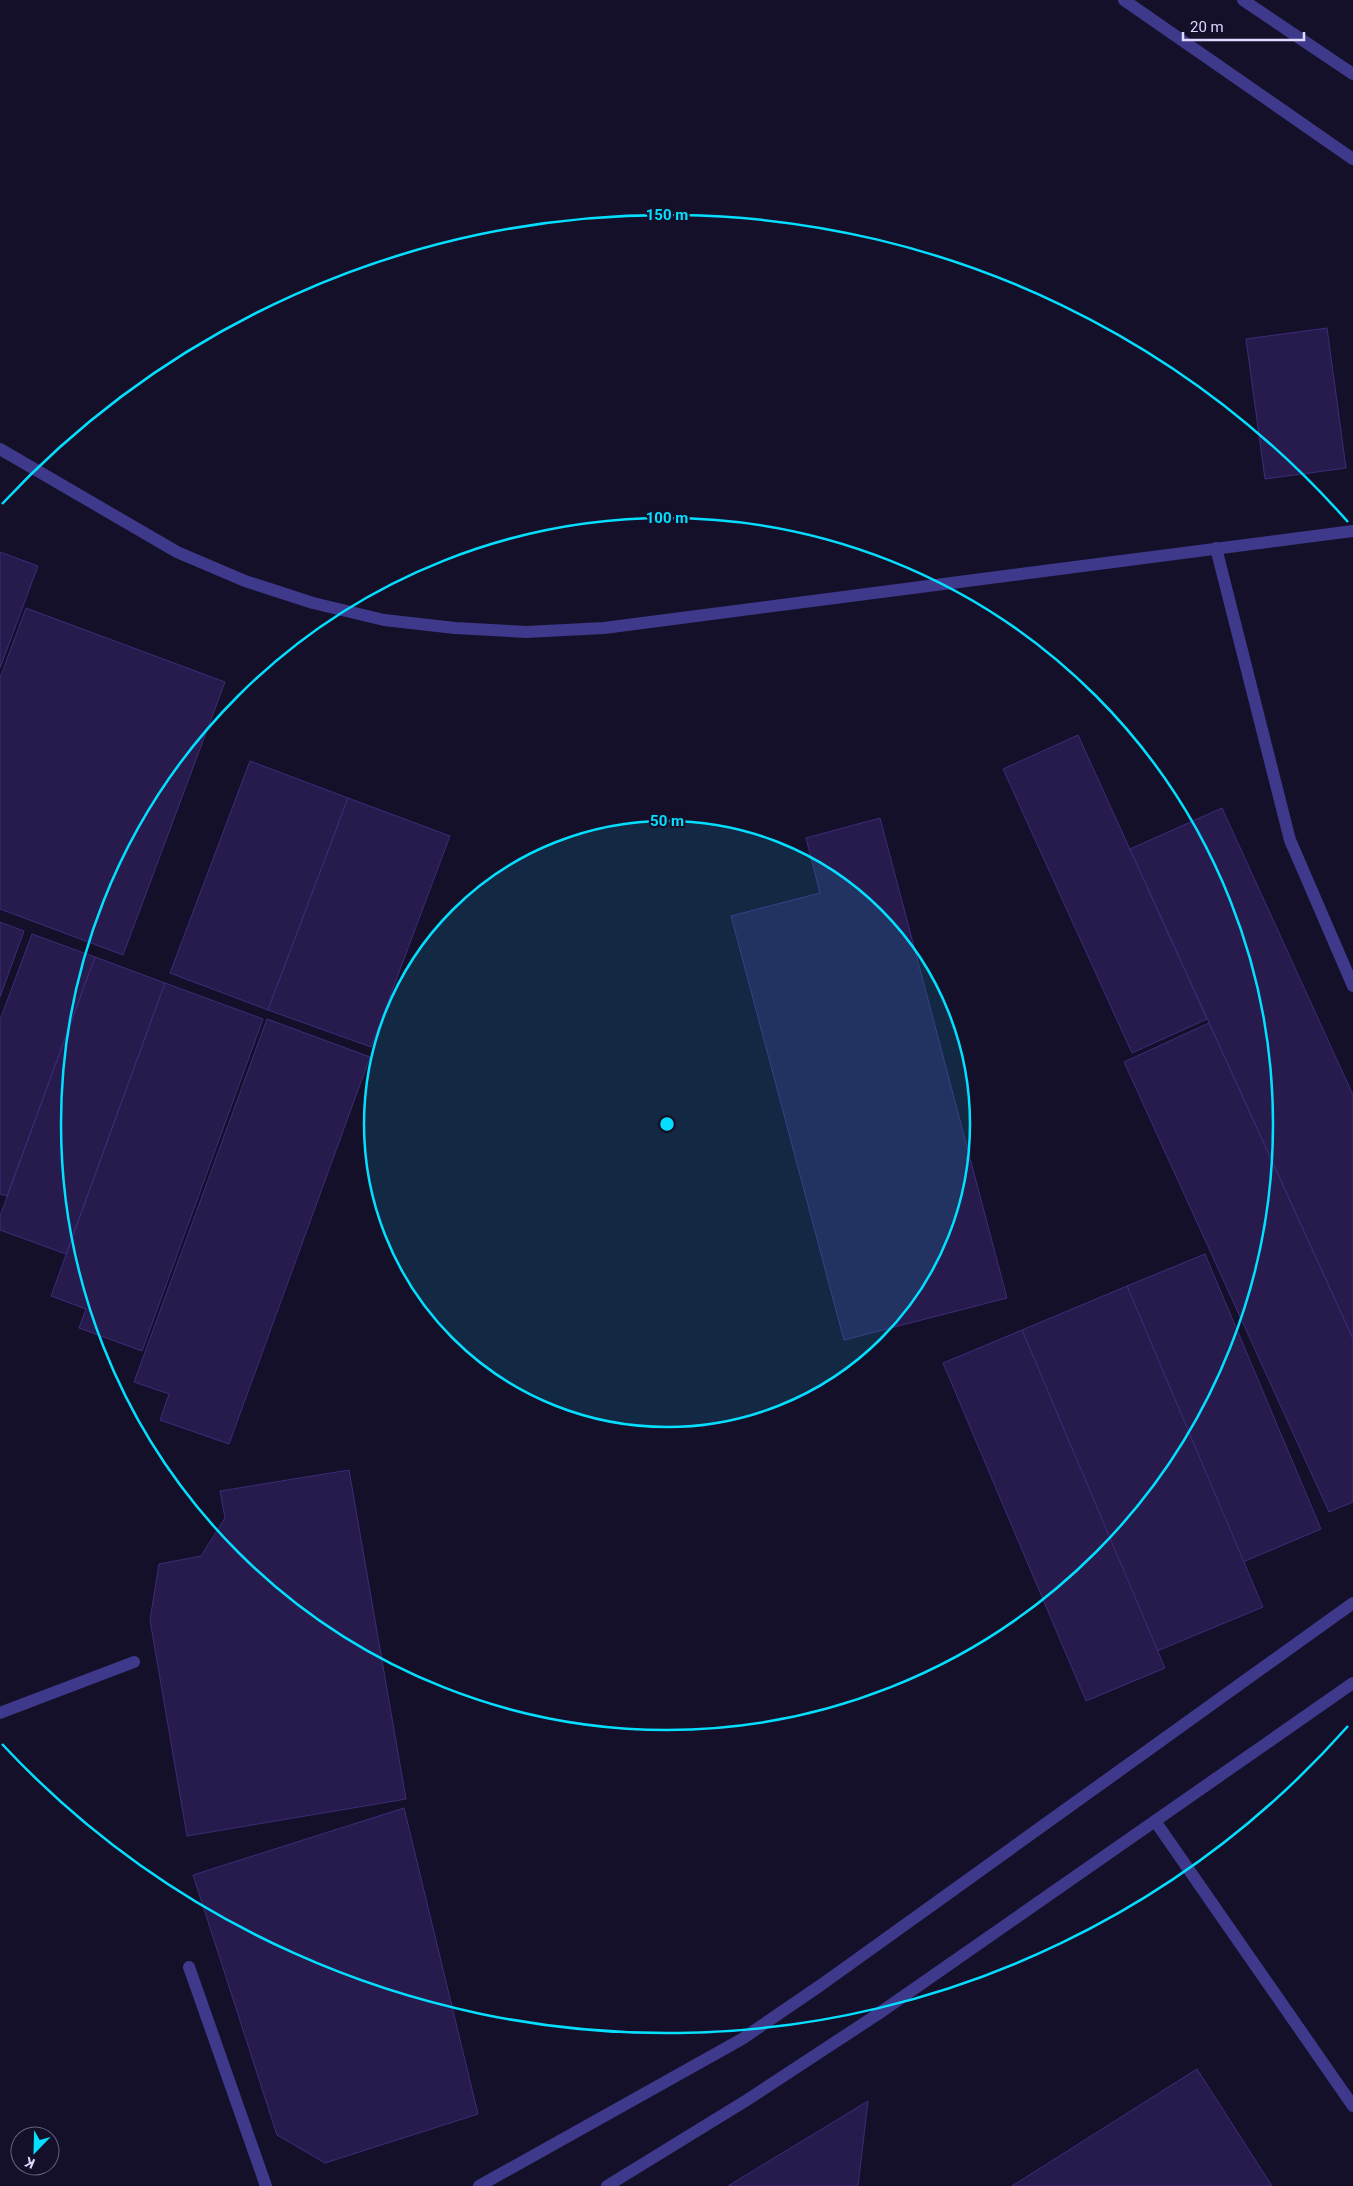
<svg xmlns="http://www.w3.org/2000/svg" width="1353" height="2186" font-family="Roboto,sans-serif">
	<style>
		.building { fill: #261b4c; stroke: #3d2c79 }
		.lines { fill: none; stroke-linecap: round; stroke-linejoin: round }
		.service { stroke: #3e398b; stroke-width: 12 }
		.minor { stroke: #3e398b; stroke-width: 12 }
		.tertiary { stroke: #3e398b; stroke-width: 12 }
		.ring { fill: none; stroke: #05dfff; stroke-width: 2.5 }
		.centre { fill: #05dfff; stroke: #15102a; stroke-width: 2.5 }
		.ring-label { font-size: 15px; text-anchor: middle; font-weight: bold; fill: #05dfff; stroke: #15102a; stroke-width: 4.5; stroke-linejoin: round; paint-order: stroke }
	</style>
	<rect width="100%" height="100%" fill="#15102a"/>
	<!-- building -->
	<g class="building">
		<polygon points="1327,328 1346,468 1265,479 1246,339"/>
		<polygon points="0,552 38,566 0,668"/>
		<polygon points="26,608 225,682 123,955 0,909 0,678"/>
		<polygon points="1078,735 1207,1019 1132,1053 1003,769"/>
		<polygon points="250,761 348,798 268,1010 170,973"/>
		<polygon points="348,798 450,836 371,1047 268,1010"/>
		<polygon points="1222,808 1353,1095 1353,1339 1130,849"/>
		<polygon points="880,818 1007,1298 844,1340 731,916 820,893 806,838"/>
		<polygon points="0,922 24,931 0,997"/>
		<polygon points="32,934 95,957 7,1196 0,1194 0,1020"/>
		<polygon points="95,957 165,983 66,1254 0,1230 0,1216"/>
		<polygon points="165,983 263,1019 142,1351 79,1328 86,1309 51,1296"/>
		<polygon points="267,1019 370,1057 229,1444 160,1420 169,1394 134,1382"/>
		<polygon points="1209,1023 1353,1339 1353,1502 1329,1512 1124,1062"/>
		<polygon points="1205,1254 1321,1529 1243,1562 1127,1286"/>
		<polygon points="1127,1286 1263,1607 1157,1651 1022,1330"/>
		<polygon points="1022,1330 1165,1668 1086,1701 943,1363"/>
		<polygon points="349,1470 406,1799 187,1836 150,1620 159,1564 201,1556 225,1518 220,1491"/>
		<polygon points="404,1808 478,2114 325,2163 277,2135 193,1875"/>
		<polygon points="1197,2069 1272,2186 1012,2186"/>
		<polygon points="868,2101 858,2186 728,2186"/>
	</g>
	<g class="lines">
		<!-- service -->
		<g class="service">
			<polyline points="0,1713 134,1662"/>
			<polyline points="1155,1821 1353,2106"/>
			<polyline points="189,1967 266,2186"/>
		</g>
		<!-- minor -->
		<g class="minor">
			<polyline points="0,449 177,552 245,581 313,603 384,620 455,628 526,632 604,628 1353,531"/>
			<polyline points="1216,548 1290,840 1353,986"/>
		</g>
		<!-- tertiary -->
		<g class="tertiary">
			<polyline points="1124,0 1353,159"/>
			<polyline points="1243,0 1353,74"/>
			<polyline points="479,2186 742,2039 821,1985 1353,1603"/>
			<polyline points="607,2186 747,2100 878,2014 1353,1683"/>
		</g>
	</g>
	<!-- distance rings -->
	<circle cx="667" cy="1124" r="303" fill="#05dfff" fill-opacity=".12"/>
	<g class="ring">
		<circle cx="667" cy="1124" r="303"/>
		<circle cx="667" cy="1124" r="606"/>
		<path d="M1348 1726A909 909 0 0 1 2 1744M2 504A909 909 0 0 1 1348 522"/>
	</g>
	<circle cx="667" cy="1124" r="8" class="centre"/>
	<g class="ring-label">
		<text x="667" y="220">150 m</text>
		<text x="667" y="523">100 m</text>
		<text x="667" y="826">50 m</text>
	</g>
	<!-- north arrow -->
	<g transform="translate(35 2151) rotate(203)"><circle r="24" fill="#15102a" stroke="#65607f"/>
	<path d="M0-4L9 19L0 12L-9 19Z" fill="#05dfff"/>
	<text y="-8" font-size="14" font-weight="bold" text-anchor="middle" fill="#ded9ff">K</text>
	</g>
	<!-- scale -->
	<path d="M1183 32v8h121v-8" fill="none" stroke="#ded9ff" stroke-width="2.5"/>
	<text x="1190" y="32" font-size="15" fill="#ded9ff" stroke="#15102a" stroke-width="4" paint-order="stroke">20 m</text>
</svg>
